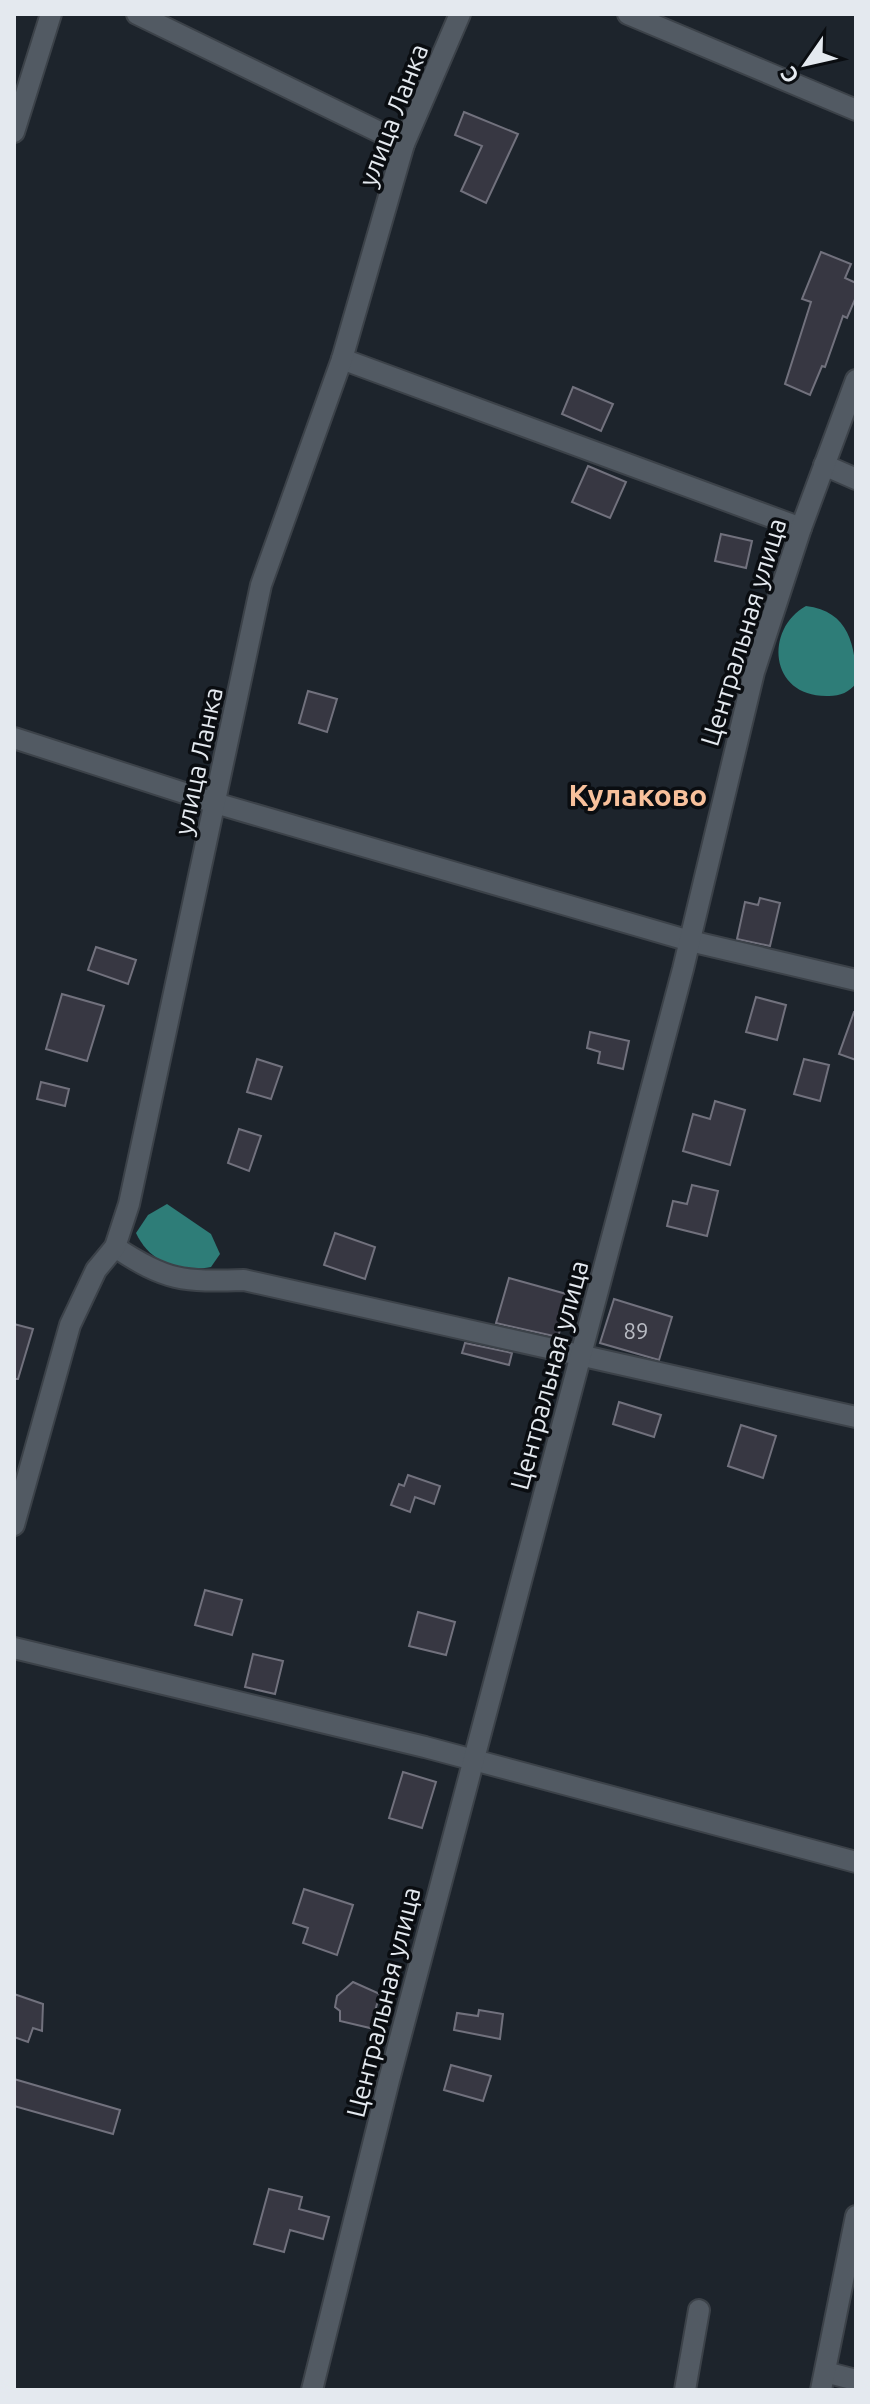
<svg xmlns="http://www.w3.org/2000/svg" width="870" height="2404" font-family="Ubuntu,sans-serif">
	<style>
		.water { fill: #2e7d78 }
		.building { fill: #373742; stroke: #71717d; stroke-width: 2 }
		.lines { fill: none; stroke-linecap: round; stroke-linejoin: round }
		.minor-casing { stroke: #3c4249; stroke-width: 24 }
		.minor { stroke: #525a63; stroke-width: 20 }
		.labels { text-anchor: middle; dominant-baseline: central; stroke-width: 7; stroke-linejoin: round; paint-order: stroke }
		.number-label { font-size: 22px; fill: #b9bcc4 }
		.street-label { font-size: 26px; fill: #e4e9ef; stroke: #0a0d11 }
		.quarter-label { font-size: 30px; font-weight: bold; fill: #f8c19c; stroke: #0a0d11 }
	</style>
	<rect width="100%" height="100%" fill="#1d242c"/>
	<!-- water -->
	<g class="water">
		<path d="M806,606C849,611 856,646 856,683C850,692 840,696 829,696C769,698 764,629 806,606Z"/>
		<path d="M167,1204L211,1234L220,1254L211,1267C180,1273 150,1263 136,1233L148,1215Z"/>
	</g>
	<!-- building -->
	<g class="building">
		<polygon points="464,112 518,134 486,203 461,191 482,146 455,135"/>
		<polygon points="821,252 851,264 845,278 856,283 856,297 847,318 843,316 825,367 822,366 810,395 785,384 811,302 802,299"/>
		<polygon points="573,387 613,404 601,431 562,414"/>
		<polygon points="588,466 626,482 610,518 572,502"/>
		<polygon points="721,534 752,541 746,568 715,561"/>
		<polygon points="308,691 337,699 327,732 299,723"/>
		<polygon points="760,898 780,903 770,946 737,939 745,902 758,905"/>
		<polygon points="96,947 136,960 128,984 88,970"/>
		<polygon points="62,994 104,1006 87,1061 46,1049"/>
		<polygon points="756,997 786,1005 777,1040 746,1032"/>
		<polygon points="854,1012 856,1012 856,1060 839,1054"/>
		<polygon points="590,1032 629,1041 623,1069 598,1063 600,1052 587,1048"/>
		<polygon points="257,1059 282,1067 271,1099 247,1092"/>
		<polygon points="804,1059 829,1065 820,1101 794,1094"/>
		<polygon points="41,1082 69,1089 65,1106 37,1099"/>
		<polygon points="715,1101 745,1110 730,1165 683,1151 693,1114 710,1119"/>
		<polygon points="239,1129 261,1136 249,1171 228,1163"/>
		<polygon points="692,1185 718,1191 707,1236 667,1226 673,1201 687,1204"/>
		<polygon points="335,1233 375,1247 365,1279 324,1265"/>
		<polygon points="509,1278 570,1295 558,1337 496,1323"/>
		<polygon points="614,1299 672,1317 659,1360 600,1343"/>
		<polygon points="14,1324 33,1329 18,1379 14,1379"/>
		<polygon points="465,1343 512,1353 509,1365 462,1353"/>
		<polygon points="619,1402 661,1415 654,1437 613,1424"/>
		<polygon points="741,1425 776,1436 763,1478 728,1466"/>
		<polygon points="408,1475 440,1486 434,1504 415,1497 410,1512 391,1505 399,1484 404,1486"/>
		<polygon points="205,1590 242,1600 232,1635 195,1625"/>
		<polygon points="418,1612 455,1622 446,1655 409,1646"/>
		<polygon points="253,1654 283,1661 275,1694 245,1687"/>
		<polygon points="403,1772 436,1782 422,1828 389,1818"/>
		<polygon points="304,1889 353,1905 337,1955 303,1943 308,1928 293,1923"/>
		<polygon points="353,1982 380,1994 370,2028 340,2021 340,2011 335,2007 337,1996"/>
		<polygon points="14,1994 43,2004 42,2031 33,2028 28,2042 14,2037"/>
		<polygon points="479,2010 503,2014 500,2039 454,2030 457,2013 478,2016"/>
		<polygon points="451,2065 491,2076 483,2101 444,2090"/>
		<polygon points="14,2079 120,2110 113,2134 14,2106"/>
		<polygon points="269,2189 302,2197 299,2209 329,2217 323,2239 290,2230 284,2252 254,2244"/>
	</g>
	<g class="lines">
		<!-- minor casing -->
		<g class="minor-casing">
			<g id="minor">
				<polyline points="137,14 404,144"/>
				<polyline points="628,14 856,110"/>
				<polyline points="14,132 51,14"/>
				<polyline points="342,359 801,528"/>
				<polyline points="824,465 856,479"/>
				<polyline points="14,738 215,803 690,941 856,980"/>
				<path d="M115,1247C166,1281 183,1282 244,1280L856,1417"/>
				<polyline points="14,1525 70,1325 96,1270 115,1247 129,1204 261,585 342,359 404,144 460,14"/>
				<polyline points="14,1648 425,1747 856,1862"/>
				<polyline points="825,2372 856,2380"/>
				<polyline points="312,2390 389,2080 683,969 754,672 801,528 856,380"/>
				<polyline points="685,2390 699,2310"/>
				<polyline points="821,2390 856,2216"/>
			</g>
		</g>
		<!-- minor -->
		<use href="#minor" class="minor"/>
	</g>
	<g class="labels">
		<!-- number labels -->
		<g class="number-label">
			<text x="636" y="1330">89</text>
		</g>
		<!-- street labels -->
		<g class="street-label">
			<text transform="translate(393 115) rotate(-69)">улица Ланка</text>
			<text transform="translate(743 632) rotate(-73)">Центральная улица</text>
			<text transform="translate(198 761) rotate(-78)">улица Ланка</text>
			<text transform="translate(549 1375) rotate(-75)">Центральная улица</text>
			<text transform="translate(383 2002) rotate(-76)">Центральная улица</text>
		</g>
		<!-- quarter labels -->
		<g class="quarter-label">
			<text x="638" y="795">Кулаково</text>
		</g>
	</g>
	<!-- border -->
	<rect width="870" height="2404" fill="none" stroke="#e4e9ef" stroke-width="32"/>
	<!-- north arrow -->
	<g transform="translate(806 64) rotate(236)" stroke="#0a0d11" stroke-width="6" paint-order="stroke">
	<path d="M0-6L14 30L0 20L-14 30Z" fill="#e4e9ef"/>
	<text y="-12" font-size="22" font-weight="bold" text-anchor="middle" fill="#e4e9ef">С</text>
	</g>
</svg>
